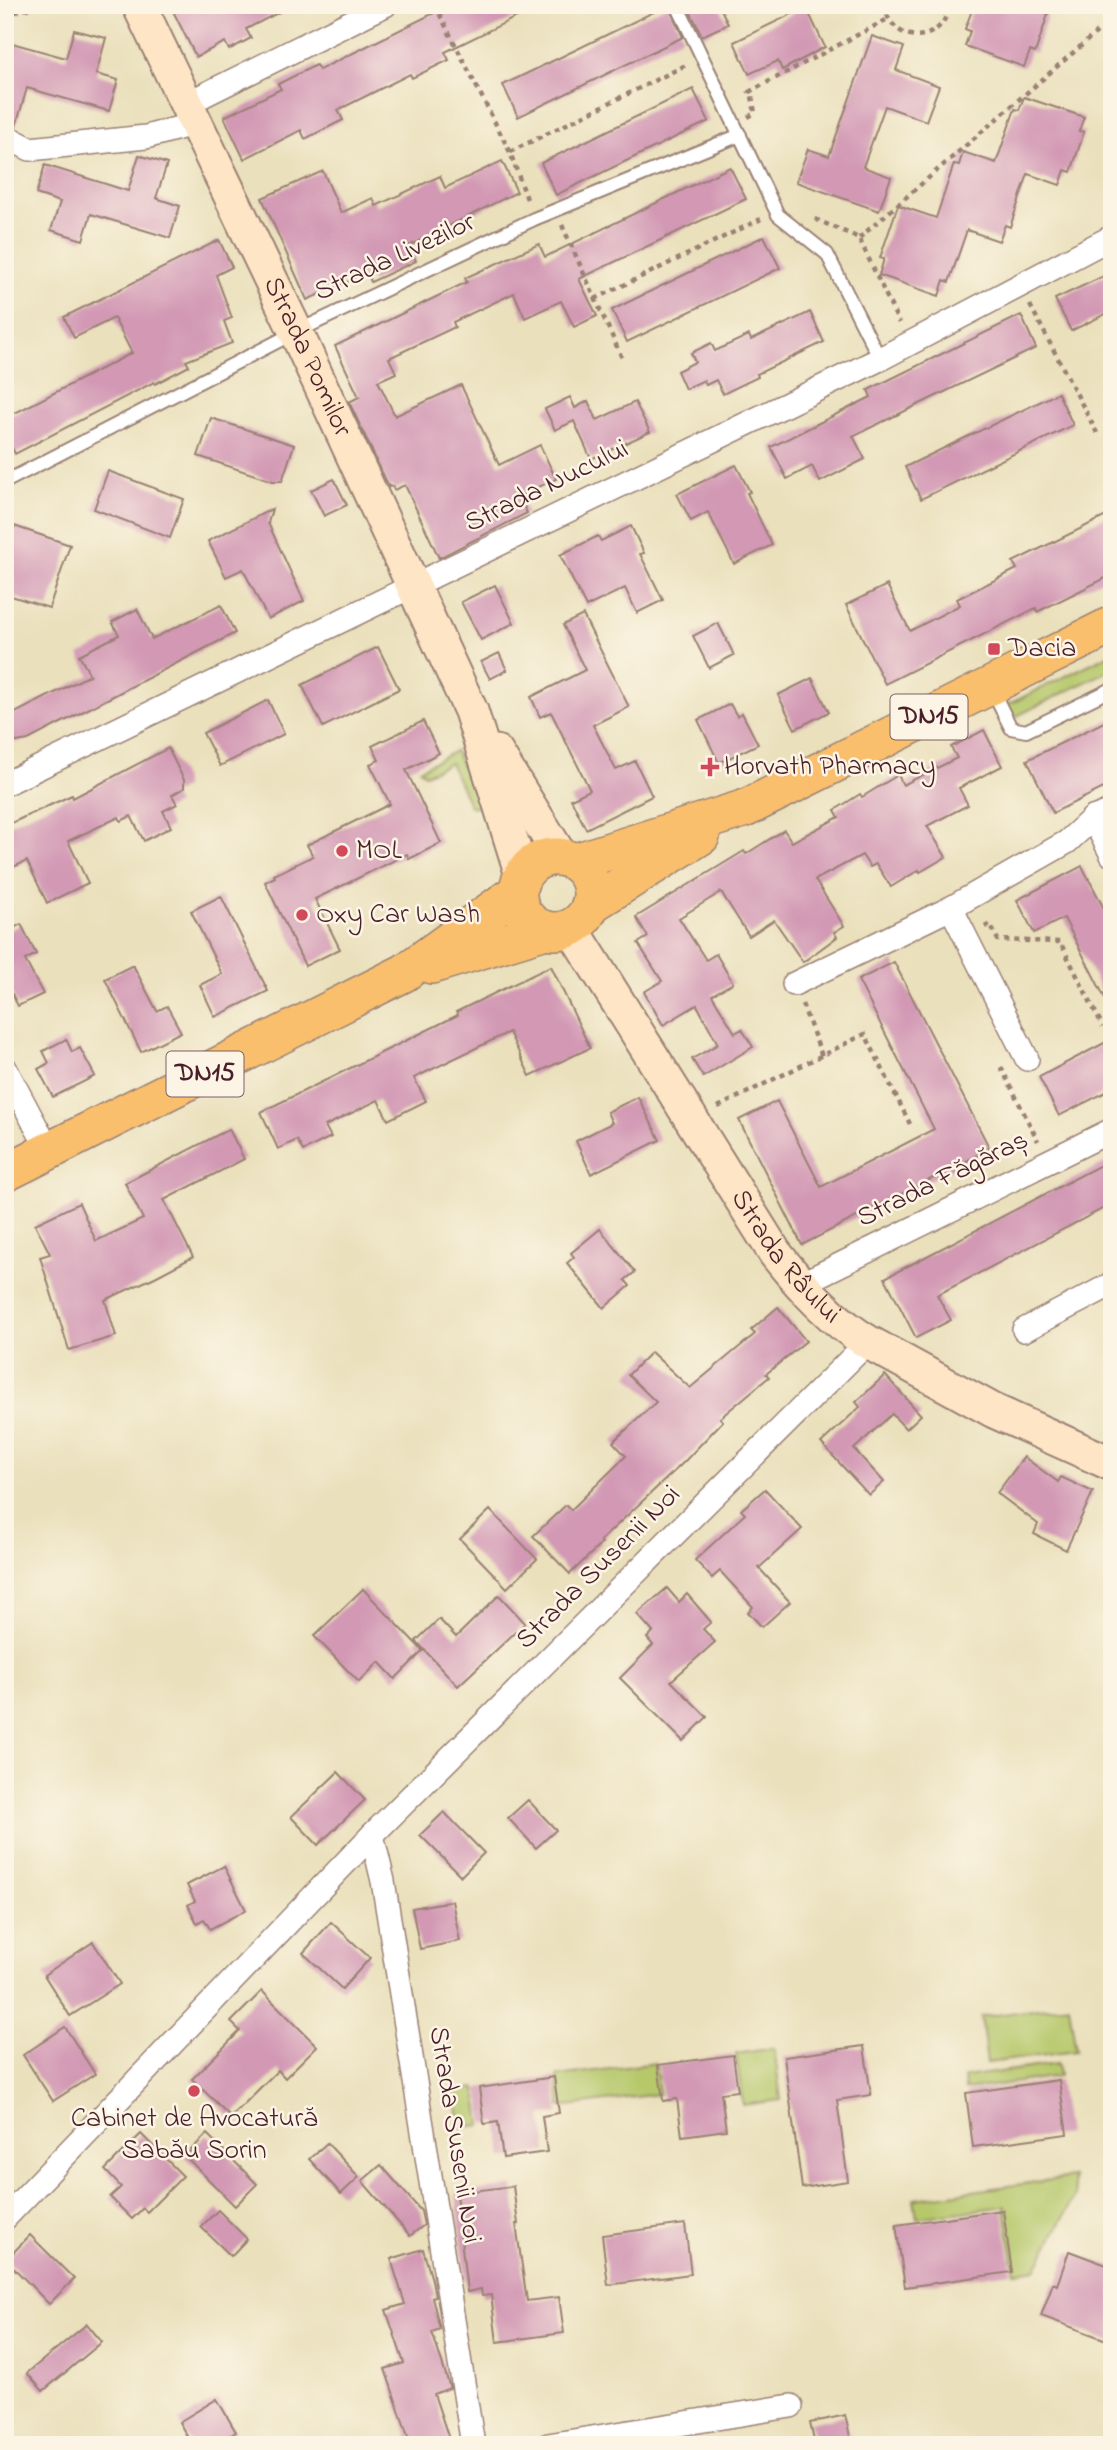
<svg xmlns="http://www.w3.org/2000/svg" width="1117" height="2450" font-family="'Indie Flower',sans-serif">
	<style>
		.green { fill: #b6c86b; stroke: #80744b; stroke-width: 2 }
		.building { fill: #d298b4 }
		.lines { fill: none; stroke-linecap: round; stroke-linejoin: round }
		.lane-casing { stroke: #9a8074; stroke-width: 16 }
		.street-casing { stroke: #9a8074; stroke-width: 26 }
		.secondary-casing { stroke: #9a8074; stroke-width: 37 }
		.primary-casing { stroke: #9a8074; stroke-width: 40 }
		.path { stroke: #9a8074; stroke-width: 4.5; stroke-dasharray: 5 5; stroke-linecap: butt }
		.lane { stroke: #fff; stroke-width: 12 }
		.street { stroke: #fff; stroke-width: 23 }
		.secondary { stroke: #fde5c5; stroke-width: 33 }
		.primary { stroke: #f9bf6d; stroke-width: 37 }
		.poi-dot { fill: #d1495b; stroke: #fcf5e5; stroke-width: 2.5 }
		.labels { text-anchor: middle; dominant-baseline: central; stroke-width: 5; stroke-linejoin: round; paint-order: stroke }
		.shield { fill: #fcf5e5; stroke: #7f5f63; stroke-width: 2 }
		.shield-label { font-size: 26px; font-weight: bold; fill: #4a1f2b }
		.street-label { font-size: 28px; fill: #4a1f2b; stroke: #fcf5e5 }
		.poi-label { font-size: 28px; fill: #4a1f2b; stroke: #fcf5e5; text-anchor: start }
	</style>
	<rect width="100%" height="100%" fill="#fcf5e5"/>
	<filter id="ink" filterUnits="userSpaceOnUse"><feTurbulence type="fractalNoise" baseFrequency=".0143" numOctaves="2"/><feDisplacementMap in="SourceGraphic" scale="14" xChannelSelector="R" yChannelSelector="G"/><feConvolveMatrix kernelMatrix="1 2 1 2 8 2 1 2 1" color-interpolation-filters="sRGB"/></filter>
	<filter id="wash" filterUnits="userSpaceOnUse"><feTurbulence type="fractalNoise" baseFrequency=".00686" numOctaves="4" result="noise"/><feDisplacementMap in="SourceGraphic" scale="28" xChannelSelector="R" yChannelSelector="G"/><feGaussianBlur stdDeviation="1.57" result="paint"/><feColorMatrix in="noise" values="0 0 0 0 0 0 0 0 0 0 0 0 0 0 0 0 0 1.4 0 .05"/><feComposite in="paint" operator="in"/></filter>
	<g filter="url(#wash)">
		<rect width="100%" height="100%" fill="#eae0bc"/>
		<!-- green -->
		<g class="green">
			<polygon points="1112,653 1112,669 1007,721 1001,708"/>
			<polygon points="455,751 480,803 476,807 470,806 450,763 425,774 420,769"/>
			<polygon points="1069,2005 1076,2051 987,2063 981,2017"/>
			<polygon points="774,2048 781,2100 743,2105 736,2054"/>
			<polygon points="655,2063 659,2094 561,2107 557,2076"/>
			<polygon points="1057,2064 1059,2076 965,2090 964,2077"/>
			<polygon points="476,2088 481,2125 460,2127 455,2091"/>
			<polygon points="1073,2177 1075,2196 1036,2269 1015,2272 1005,2206 917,2218 914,2199"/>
		</g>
		<g id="blocks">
			<!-- building -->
			<g class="building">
				<polygon points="170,5 293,5 246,29 251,38 229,50 225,42 196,57"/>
				<polygon points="450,5 541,5 445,52 449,60 412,78 410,74 338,110 343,120 305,139 301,130 244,159 224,117 281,89 278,84 316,65 319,70"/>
				<polygon points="668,5 683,37 518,117 503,85"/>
				<polygon points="687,5 719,5 728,24 702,36"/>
				<polygon points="974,5 1046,5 1043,12 1048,14 1035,53 1030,51 1024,67 965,46 970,31 965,29"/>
				<polygon points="806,7 825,47 782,70 778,61 749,74 734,42"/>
				<polygon points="74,30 106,38 96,74 118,80 109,111 27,88 16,126 5,122 5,41 66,58"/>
				<polygon points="872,36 904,47 896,70 939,86 926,121 885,106 863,167 891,177 879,211 796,182 808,149 829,156"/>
				<polygon points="693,89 709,121 556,195 541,163"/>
				<polygon points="1024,97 1084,117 1079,131 1084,132 1071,172 1065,170 1060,185 1028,174 1010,227 1005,225 999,241 967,230 949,282 944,280 939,296 879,275 884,259 880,258 898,205 936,218 954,164 959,165 963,152 996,163 1015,109 1019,110"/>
				<polygon points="139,155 167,164 156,198 180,206 170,238 91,214 83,240 51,230 60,202 36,194 45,165 128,191"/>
				<polygon points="502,161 517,192 409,246 416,261 371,282 367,273 307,300 262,198 323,171 341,213 373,198 376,206 440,176 445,188"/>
				<polygon points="730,167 746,199 579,279 597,316 574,327 561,301 525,318 514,293 453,322 455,327 389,358 396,373 378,381 395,416 461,385 499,465 540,445 556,479 519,496 527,513 439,558 405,485 394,490 392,486 389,487 349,402 359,397 335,346 467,282 465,278 539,244 545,257"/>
				<polygon points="764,236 780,268 627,342 612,310"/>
				<polygon points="219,240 232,267 216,275 232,318 224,321 232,343 186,361 189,366 155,384 154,382 15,454 5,434 5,418 132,353 114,318 74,338 64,317"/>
				<polygon points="1112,272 1112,311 1071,331 1055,299"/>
				<polygon points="810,312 824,342 757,374 758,377 723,394 716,380 706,385 704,380 685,389 677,371 695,362 691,353 711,343 715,351 749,335 751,340"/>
				<polygon points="1021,315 1036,348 853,436 865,459 820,482 812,466 787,479 771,447 871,397 868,390"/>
				<polygon points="1058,393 1073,425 921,499 905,467"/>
				<polygon points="570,397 575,408 588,401 597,420 635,402 650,432 591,459 574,421 555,430 545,409"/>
				<polygon points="211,418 294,445 282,481 273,481 198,456"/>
				<polygon points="736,465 750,492 747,493 772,545 734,564 708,512 691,521 677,494"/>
				<polygon points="108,471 184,499 170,538 94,509"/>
				<polygon points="334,479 347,505 324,516 311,490"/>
				<polygon points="272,509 268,523 304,601 268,619 243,569 226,577 208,541"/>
				<polygon points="1112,513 1112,575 1037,612 1036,608 885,684 846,605 887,585 910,631 960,605 957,599 1017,569 1013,562"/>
				<polygon points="14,526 70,545 49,608 5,594 5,554"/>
				<polygon points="631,526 644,553 640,554 663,600 637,613 625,588 586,607 560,555 598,536 601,541"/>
				<polygon points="495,585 514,623 481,640 461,602"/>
				<polygon points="221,605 235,633 28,740 5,744 5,718 90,675 79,655 119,635 112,622 137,609 152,639"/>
				<polygon points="583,615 629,707 593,725 616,770 635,761 652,796 586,829 571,799 590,790 551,712 540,717 531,697 585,670 563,625"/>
				<polygon points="718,623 734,655 709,668 693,636"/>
				<polygon points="378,647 399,689 323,727 302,685"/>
				<polygon points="499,653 507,670 490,679 481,662"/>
				<polygon points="812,678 829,712 795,729 778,695"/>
				<polygon points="268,700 284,734 220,766 203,733"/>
				<polygon points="730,704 737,716 742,713 758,744 719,763 698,720"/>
				<polygon points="1112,718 1112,784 1053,813 1027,760"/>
				<polygon points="423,721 439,753 406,770 441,843 409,859 407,854 315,899 340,949 305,966 265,882 275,877 274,875 313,856 307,845 390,804 370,764 379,760 372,746"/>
				<polygon points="984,730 1002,766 959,788 968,805 927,826 946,857 920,872 919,870 891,887 876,864 870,867 862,855 815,880 844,926 834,932 837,937 803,962 774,920 749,936 721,892 679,918 706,960 716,954 733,983 712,995 735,1033 742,1029 753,1047 703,1077 692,1059 718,1044 697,1005 663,1025 644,992 662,981 638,943 648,937 636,917 744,851 746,854 784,830 792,842 839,817 835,810 860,794 862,797 898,775 903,785 957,758 951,747"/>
				<polygon points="168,748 184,780 184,788 172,795 177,804 163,811 171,827 144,841 131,816 121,821 119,817 68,841 88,883 47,903 27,861 11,868 5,856 5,826 72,795 73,798"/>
				<polygon points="1082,866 1112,924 1112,1012 1064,918 1034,933 1017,900"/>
				<polygon points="221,896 268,991 215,1017 200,985 222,974 191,911"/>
				<polygon points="5,921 10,930 21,924 36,954 25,960 43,994 18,1006 12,994 5,997"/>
				<polygon points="894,962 990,1149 802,1245 739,1120 777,1101 821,1187 934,1129 858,980"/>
				<polygon points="133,965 157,1011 167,1006 181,1032 141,1052 105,979"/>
				<polygon points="551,966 590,1048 530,1076 509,1032 414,1078 426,1101 388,1120 378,1100 325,1126 331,1137 303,1151 297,1140 278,1149 261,1112 458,1015 456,1012"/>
				<polygon points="66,1039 72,1052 80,1048 95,1076 53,1097 38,1069 49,1063 43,1051"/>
				<polygon points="1112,1039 1112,1089 1059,1116 1039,1077"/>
				<polygon points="638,1097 660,1140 591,1174 576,1141 612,1123 607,1112"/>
				<polygon points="229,1129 244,1159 164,1200 193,1257 155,1277 105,1300 116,1336 69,1350 40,1257 50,1254 35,1224 79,1203 96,1241 143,1219 125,1183"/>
				<polygon points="1112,1159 1112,1204 937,1295 951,1320 916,1338 885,1278"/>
				<polygon points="600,1229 635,1272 625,1280 630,1286 604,1308 567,1263 574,1257 571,1253"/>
				<polygon points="778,1307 806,1341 766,1374 769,1377 720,1418 723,1421 684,1462 600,1541 602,1543 570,1574 533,1536 566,1505 571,1510 626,1456 613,1442 656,1402 628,1375 651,1352 690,1388 755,1334 751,1330"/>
				<polygon points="885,1375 921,1415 906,1429 892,1414 854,1449 884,1482 869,1495 821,1443 860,1407 856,1402"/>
				<polygon points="1024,1457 1058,1482 1061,1477 1093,1492 1066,1550 1034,1534 1038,1524 997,1493"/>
				<polygon points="765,1489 802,1529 759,1568 790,1602 762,1627 748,1612 753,1607 720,1571 712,1578 695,1560 745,1514 741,1510"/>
				<polygon points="490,1510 537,1559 507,1588 460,1539"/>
				<polygon points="667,1588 679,1602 687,1594 711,1622 703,1629 715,1642 671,1681 707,1717 683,1741 620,1678 653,1645 647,1638 653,1632 637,1614"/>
				<polygon points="363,1589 423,1651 395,1679 379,1662 359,1682 314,1636"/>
				<polygon points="499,1595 525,1623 458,1686 416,1641 439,1619 456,1637"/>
				<polygon points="338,1772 365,1800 318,1845 291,1817"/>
				<polygon points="528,1800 556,1830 536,1848 508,1818"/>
				<polygon points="444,1812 484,1853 461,1876 420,1835"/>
				<polygon points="224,1866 246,1910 210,1929 204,1919 197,1923 188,1905 195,1901 187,1885"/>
				<polygon points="452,1901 460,1941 420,1949 412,1908"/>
				<polygon points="331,1922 370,1958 342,1989 303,1953"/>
				<polygon points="93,1942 120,1984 70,2016 44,1975"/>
				<polygon points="262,1991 317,2046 285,2078 278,2070 231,2117 192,2079 240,2031 231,2022"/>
				<polygon points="65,2027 95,2074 53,2101 23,2055"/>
				<polygon points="864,2046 871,2095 837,2100 848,2181 802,2188 784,2057"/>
				<polygon points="733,2055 738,2091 721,2093 726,2130 682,2136 677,2099 663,2101 658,2065"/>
				<polygon points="554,2077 559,2113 542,2116 547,2152 503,2158 498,2122 484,2124 479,2088"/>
				<polygon points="1059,2080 1067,2134 973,2147 966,2093"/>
				<polygon points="141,2134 183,2176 147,2212 143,2208 132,2219 110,2197 121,2187 105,2170"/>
				<polygon points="207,2134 257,2184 235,2206 185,2156"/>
				<polygon points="327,2143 359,2177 341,2194 309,2159"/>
				<polygon points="381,2165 421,2211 424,2225 410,2236 362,2181"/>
				<polygon points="513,2186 518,2224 516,2224 527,2301 559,2297 564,2333 497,2342 491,2295 482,2296 481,2289 467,2292 456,2193"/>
				<polygon points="218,2210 247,2239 231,2256 201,2227"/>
				<polygon points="1003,2210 1012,2272 905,2287 896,2225"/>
				<polygon points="685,2224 691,2274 608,2285 602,2235"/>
				<polygon points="30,2235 74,2279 49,2304 6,2260"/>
				<polygon points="423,2249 432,2280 435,2296 432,2297 440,2329 432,2332 450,2388 434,2394 451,2445 411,2445 385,2369 404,2363 386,2310 405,2304 391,2259"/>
				<polygon points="1069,2251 1112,2267 1112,2342 1041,2316 1053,2283 1057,2285"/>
				<polygon points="87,2324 102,2342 43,2391 27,2373"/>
				<polygon points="217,2399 236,2432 215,2445 192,2445 179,2422"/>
				<polygon points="845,2415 852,2445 815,2445 810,2423"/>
			</g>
		</g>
	</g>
	<g filter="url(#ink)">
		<use href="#blocks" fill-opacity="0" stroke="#9a8074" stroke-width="2"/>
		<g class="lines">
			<!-- lane casing -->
			<g class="lane-casing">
				<g id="lane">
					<polyline points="677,5 778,215 827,254 880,359"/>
					<polyline points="5,482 296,332 534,219 740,135"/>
					<polyline points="992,690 1011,728 1026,731 1112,689"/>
				</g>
			</g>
			<!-- street casing -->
			<g class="street-casing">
				<g id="street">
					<polyline points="188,103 385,5"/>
					<polyline points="5,136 30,149 146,137 197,123"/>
					<polyline points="5,784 880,359 1112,237"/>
					<polyline points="1093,818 1112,855"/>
					<polyline points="951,908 1027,1059"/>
					<polyline points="794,984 951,908 1067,842 1093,818 1112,811"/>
					<polyline points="5,1068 49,1151"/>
					<polyline points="801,1284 1112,1130"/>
					<polyline points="1024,1330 1112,1284"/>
					<polyline points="372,1835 383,1881 473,2445"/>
					<polyline points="5,2218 372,1835 868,1342"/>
					<polyline points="548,2445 791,2406"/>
				</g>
			</g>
			<!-- secondary casing -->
			<g class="secondary-casing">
				<g id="secondary">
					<path id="s1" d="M139,5L296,332L471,711L522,875"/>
					<polyline points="496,752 561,857"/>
					<path id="s2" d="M571,927L775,1253C801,1286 832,1321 868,1342L994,1411L1112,1464"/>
				</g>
			</g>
			<!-- primary casing -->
			<g class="primary-casing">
				<g id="primary">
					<circle cx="555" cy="894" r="37"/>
					<polyline points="575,862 746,808 1112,625"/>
					<polyline points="590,905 701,836"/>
					<polyline points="432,965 546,930"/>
					<polyline points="5,1173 404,973 517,892"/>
				</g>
			</g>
			<!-- path -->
			<g class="path">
				<polyline points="435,5 510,152 528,202"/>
				<path d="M884,5C892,46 942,46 950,5"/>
				<polyline points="5,15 40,5"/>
				<polyline points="748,117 755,113 752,96 749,92 888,19"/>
				<polyline points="510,152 686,65"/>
				<polyline points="815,219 859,238 899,323"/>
				<polyline points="562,225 622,358"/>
				<polyline points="859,238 1097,32"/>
				<polyline points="595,299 761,219"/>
				<polyline points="1030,305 1097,433"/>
				<polyline points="985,927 990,924 998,940 1060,942 1103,1027"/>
				<polyline points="802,1004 822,1056"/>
				<polyline points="1001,1067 1038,1141"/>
				<polyline points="718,1107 865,1034 910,1124"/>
			</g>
			<!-- lane -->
			<use href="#lane" class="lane"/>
			<!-- street -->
			<use href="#street" class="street"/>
			<!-- secondary -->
			<use href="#secondary" class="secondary"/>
			<!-- primary -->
			<use href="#primary" class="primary"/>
		</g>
	</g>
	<!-- markers -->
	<g class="poi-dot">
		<rect x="987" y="642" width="14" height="14" rx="3.5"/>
		<path d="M706.5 756.5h7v7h7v7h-7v7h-7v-7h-7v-7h7z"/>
		<circle cx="342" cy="851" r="7"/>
		<circle cx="302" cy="915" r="7"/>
		<circle cx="194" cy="2091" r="7"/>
	</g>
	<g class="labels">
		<!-- shield labels -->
		<g class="shield">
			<rect x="890.5" y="694.5" width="77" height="45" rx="5"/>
			<rect x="166.5" y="1051.5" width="77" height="45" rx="5"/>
		</g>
		<g class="shield-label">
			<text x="929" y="717">DN15</text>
			<text x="205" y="1074">DN15</text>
		</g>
		<!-- street labels -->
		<g class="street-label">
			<text transform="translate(395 258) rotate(-25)">Strada Livezilor</text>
			<text stroke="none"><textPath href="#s1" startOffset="390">Strada Pomilor</textPath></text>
			<text transform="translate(547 487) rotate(-26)">Strada Nucului</text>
			<text transform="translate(943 1180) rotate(-26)">Strada Făgăraș</text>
			<text stroke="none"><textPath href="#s2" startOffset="394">Strada Râului</textPath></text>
			<text transform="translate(599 1568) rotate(-45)">Strada Susenii Noi</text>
			<text transform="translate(454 2135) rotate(81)">Strada Susenii Noi</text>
		</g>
		<!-- poi labels -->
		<g class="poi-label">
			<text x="1008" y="649">Dacia</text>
			<text x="724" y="767">Horvath Pharmacy</text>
			<text x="356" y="851">MOL</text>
			<text x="316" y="915">Oxy Car Wash</text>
			<text x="194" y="2119" text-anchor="middle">Cabinet de Avocatură<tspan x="194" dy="32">Sabău Sorin</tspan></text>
		</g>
	</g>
	<!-- margin -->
	<rect width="1117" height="2450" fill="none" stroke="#fcf5e5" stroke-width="28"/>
</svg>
